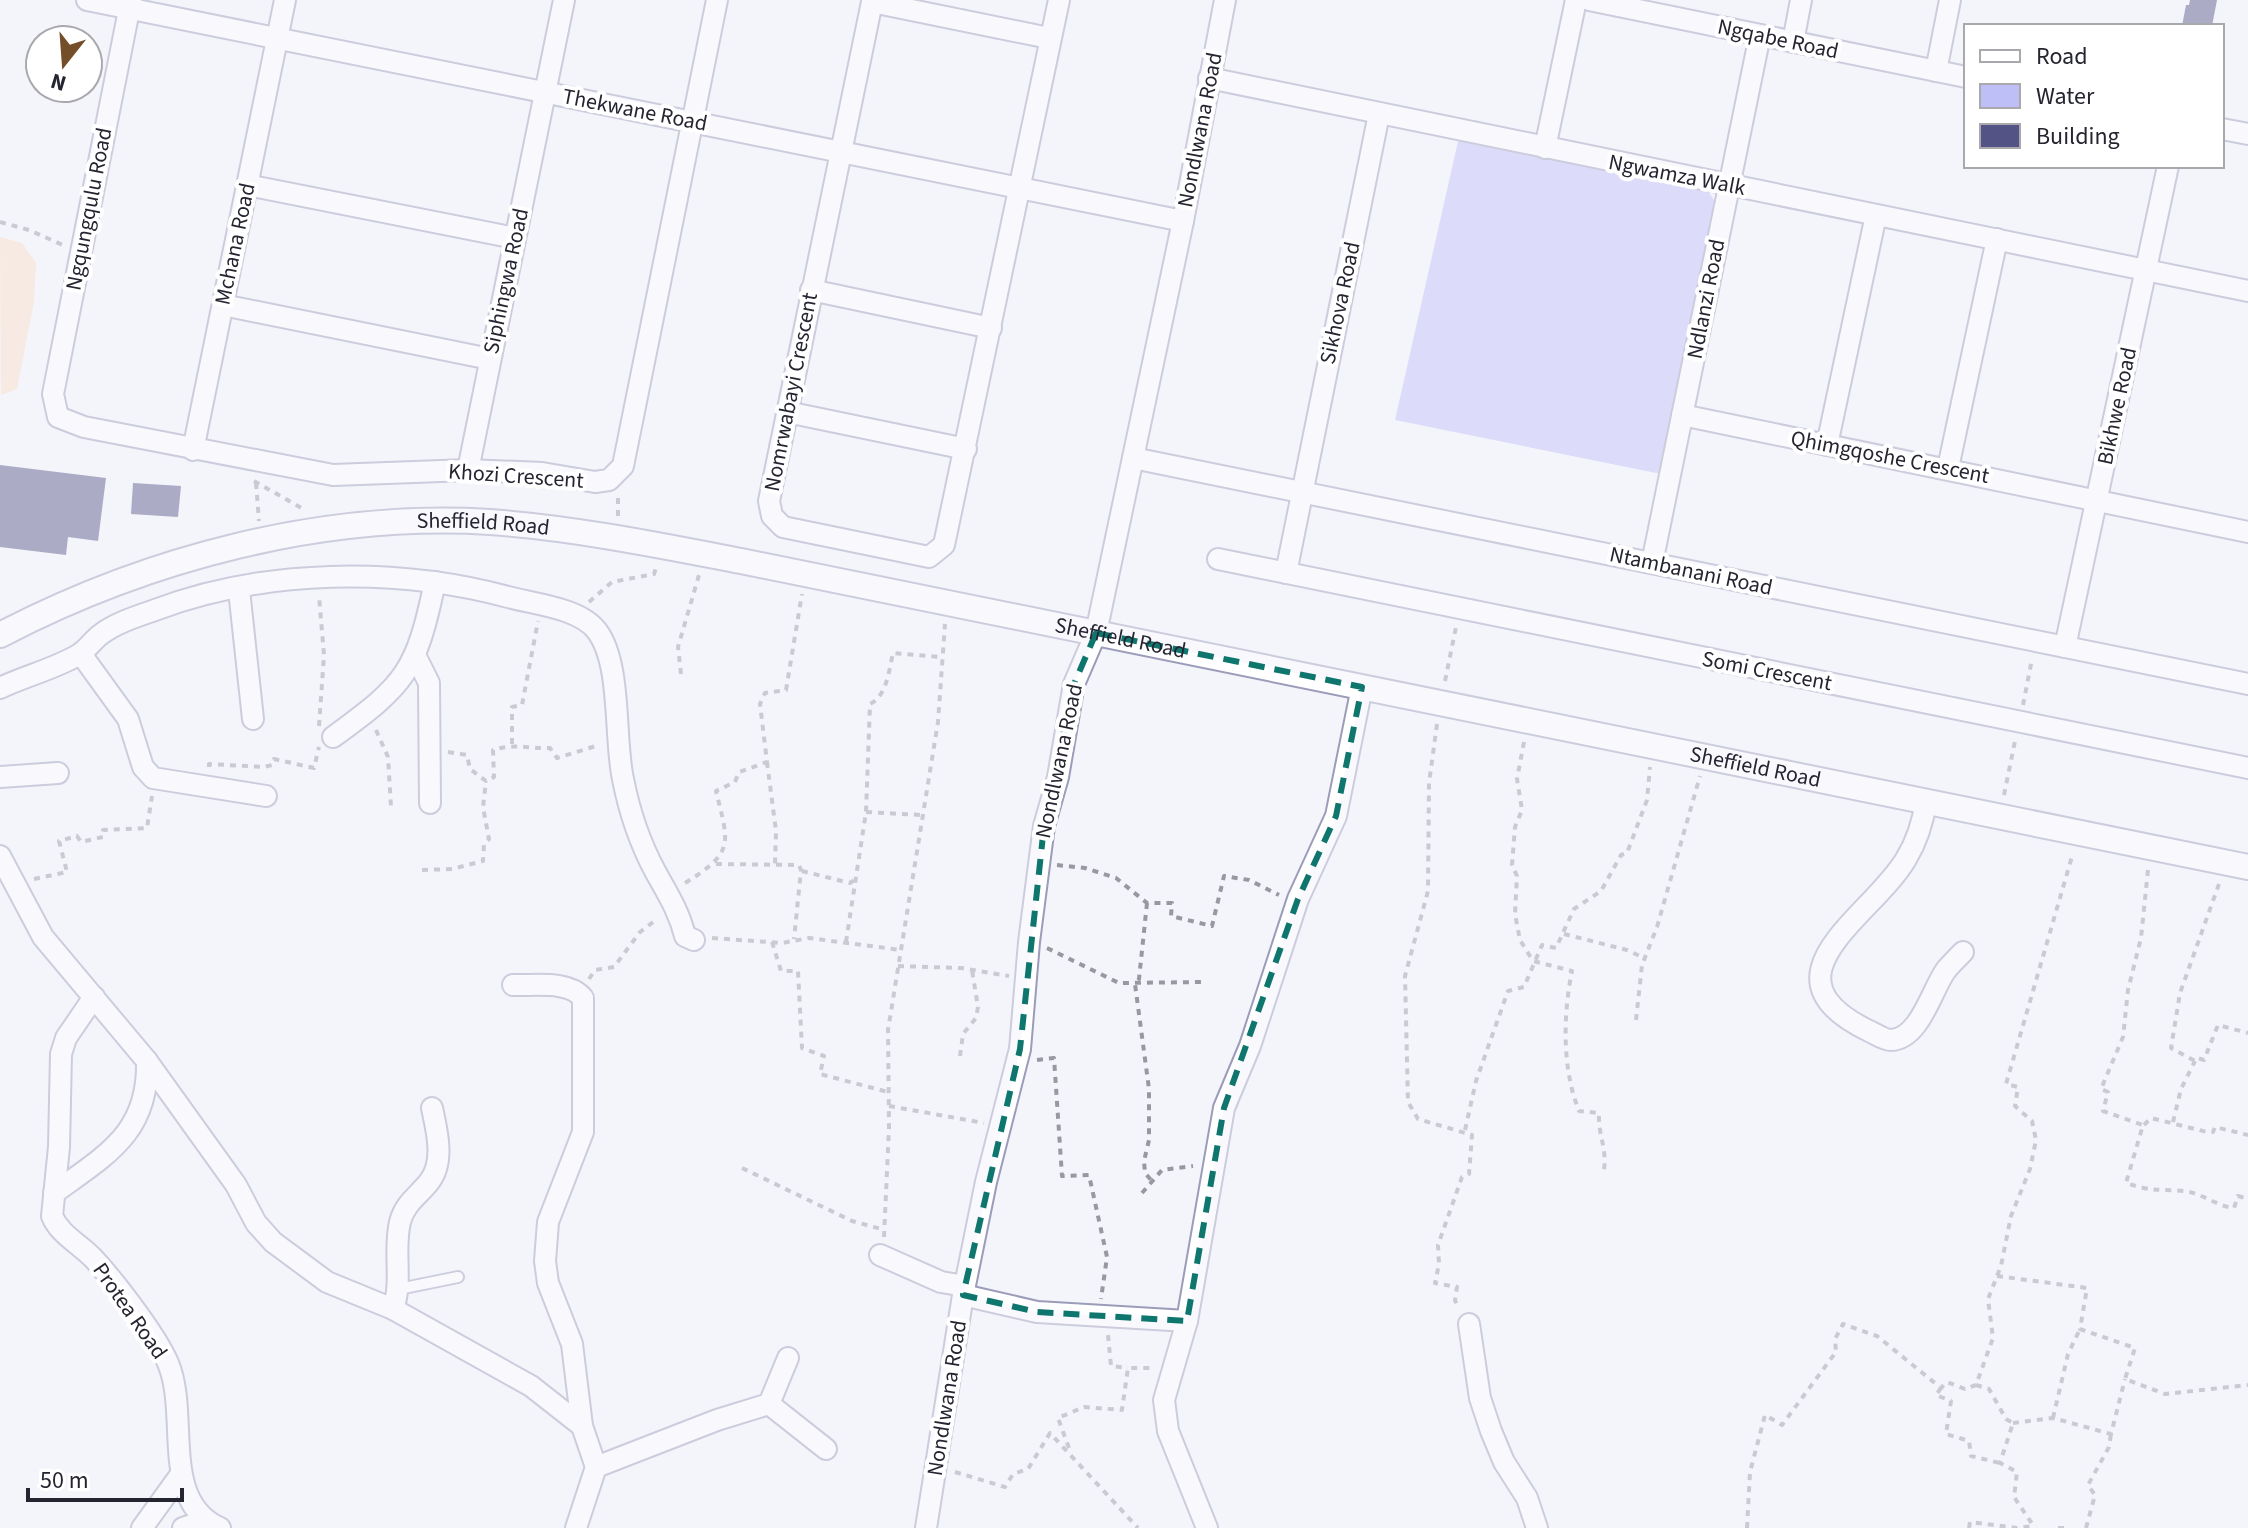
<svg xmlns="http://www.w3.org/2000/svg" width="2248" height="1528" font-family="'Source Sans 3',sans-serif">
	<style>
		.green { fill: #f9ddc3 }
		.water { fill: #bfbff8 }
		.building { fill: #545385 }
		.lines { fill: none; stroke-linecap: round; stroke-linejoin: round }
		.service-casing { stroke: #9b9cb9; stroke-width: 14 }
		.minor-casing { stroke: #9b9cb9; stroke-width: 24 }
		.tertiary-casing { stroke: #9b9cb9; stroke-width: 28 }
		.path { stroke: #9898a1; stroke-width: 4; stroke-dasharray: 6 6; stroke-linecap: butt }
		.service { stroke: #fff; stroke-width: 10 }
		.minor { stroke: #fff; stroke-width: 20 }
		.tertiary { stroke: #fff; stroke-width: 24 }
		.marked { fill: none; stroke: #0f766e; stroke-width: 6; stroke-dasharray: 16 10; stroke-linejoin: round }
		.labels { text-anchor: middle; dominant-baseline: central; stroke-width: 8; stroke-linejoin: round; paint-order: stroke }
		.street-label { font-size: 22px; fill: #252531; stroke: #fff }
	</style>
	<rect width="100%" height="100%" fill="#f4f4fb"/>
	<!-- green -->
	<polygon class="green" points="0,237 22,243 36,263 34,302 17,389 1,395"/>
	<!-- water -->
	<polygon class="water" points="1459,137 1705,187 1716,203 1661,474 1395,420"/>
	<!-- building -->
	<g class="building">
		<polygon points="2190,0 2217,0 2212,26 2182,26 2186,5 2189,5"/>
		<polygon points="0,465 106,478 98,541 68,537 66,555 0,547"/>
		<polygon points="133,483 181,486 178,517 131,514"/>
	</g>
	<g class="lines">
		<!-- service casing -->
		<g class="service-casing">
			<polyline id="service" points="399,1289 458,1277"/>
		</g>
		<!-- minor casing -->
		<g class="minor-casing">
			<g id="minor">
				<polyline points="87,0 1183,221"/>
				<polyline points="131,0 53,394 58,417 84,427 333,475 468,470 542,473 595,482 609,480 623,466 717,0"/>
				<polyline points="1589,0 1966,77"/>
				<polyline points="1049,38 872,2 769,501 772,516 783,527 929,557 944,545 1059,0"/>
				<polyline points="1793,42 1801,0"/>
				<polyline points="1936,71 1950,0"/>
				<polyline points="1209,78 2248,291"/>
				<polyline points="2222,129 2248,134"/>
				<polyline points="1545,148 1576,0"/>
				<polyline points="247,185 515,238"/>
				<polyline points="811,290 991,328"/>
				<polyline points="223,305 490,359"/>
				<polyline points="787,412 966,449"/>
				<polyline points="1682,415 2248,532"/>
				<polyline points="1827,445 1876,215"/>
				<polyline points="193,450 285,0"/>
				<polyline points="1133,458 2248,684"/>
				<polyline points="1948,468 1997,239"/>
				<polyline points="468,470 564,0"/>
				<polyline points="1218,559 2248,768"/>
				<polyline points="1652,563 1760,35"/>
				<polyline points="1286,573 1379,114"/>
				<polyline points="239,590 253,719"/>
				<polyline points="2065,647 2168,166"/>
				<polyline points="81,654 128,719 143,767 153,778 266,796"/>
				<polyline points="416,657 429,683 430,803"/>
				<path d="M0,688C25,676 54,669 78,655C87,650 92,641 100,635C115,623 138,616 155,610C264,569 396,567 508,597C534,604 580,608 597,631C622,664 614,739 623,779C629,810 640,843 655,871C667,893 679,911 685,936L694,940"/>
				<path d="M333,737C406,684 416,672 435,582"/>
				<polyline points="0,777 58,773"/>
				<path d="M1926,801C1923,822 1917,841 1906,859C1872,917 1755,976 1869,1031C1876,1034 1884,1040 1891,1040C1920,1039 1932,989 1946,970C1951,964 1957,958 1963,952"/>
				<polyline points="0,856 43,937 147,1061 236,1185 256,1223 273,1242 327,1282 393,1309 531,1386 582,1426 596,1467 576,1528"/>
				<path d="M513,985C534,986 569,980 583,998V1132L548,1222L545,1261L548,1283L572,1344L582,1426"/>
				<path d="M94,997L66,1038L61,1054L59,1147L52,1216C60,1235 80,1244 94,1259C115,1282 156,1335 168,1363C190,1415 159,1501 220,1528"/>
				<path d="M54,1193C106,1155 149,1133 147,1061"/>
				<polyline points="880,1255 941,1282 965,1286"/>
				<polyline points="963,1295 1037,1312 1187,1321"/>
				<path d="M393,1309C403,1281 393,1251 400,1222C405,1203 418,1196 429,1182C445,1162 437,1131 432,1108"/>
				<polyline points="1469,1324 1480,1398 1491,1431 1504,1462 1527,1498 1537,1528"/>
				<polyline points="769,1404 826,1449"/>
				<polyline points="769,1404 788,1358"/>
				<polyline points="596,1467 717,1420 769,1404"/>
				<polyline points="142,1528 181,1474"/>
				<polyline points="183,1528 204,1521"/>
				<polyline points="926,1528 963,1295 986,1182 1020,1049 1029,942 1044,826 1058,777 1074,684 1096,633 1183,221 1225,0"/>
				<polyline points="1207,1528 1168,1431 1164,1400 1187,1321 1224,1108 1250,1046 1298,899 1336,816 1362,687"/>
			</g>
		</g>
		<!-- tertiary casing -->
		<g class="tertiary-casing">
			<g id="tertiary">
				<path id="s1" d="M0,635C148,558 322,512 490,522C574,528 658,545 741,561L2248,867"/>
			</g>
		</g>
		<!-- path -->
		<g class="path">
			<polyline points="0,222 29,230 65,246"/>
			<polyline points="254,481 305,510"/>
			<polyline points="256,483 259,521"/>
			<polyline points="618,516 618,496"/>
			<polyline points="589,602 612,582 654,574 657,565"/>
			<polyline points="681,674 678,647 699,575"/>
			<polyline points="1445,681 1456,627"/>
			<polyline points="2023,705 2032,659"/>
			<polyline points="1437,724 1429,783 1428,891 1405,976 1408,1102 1418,1119 1472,1135 1469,1174 1462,1177 1438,1245 1439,1264 1435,1283 1457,1287 1455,1300 1458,1308"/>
			<polyline points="319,726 324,655 319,596"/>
			<polyline points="376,730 388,757 391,807"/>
			<path d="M1524,742L1517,779L1522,810L1515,827L1512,865L1517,876L1515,914L1520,940L1533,961L1572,971C1563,1015 1562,1069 1579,1111L1599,1113C1598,1136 1607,1147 1604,1170"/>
			<polyline points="512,744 512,707 522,705 538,621"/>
			<path d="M448,752L467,755L470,769L486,781L494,777L493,750C514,743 529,749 550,748L557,758L599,745"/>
			<polyline points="767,762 776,831 775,865"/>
			<polyline points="209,767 209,764 264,767 272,765 274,759 314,768 319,747"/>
			<polyline points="2004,795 2015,741"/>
			<polyline points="866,812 921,815"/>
			<polyline points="716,864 799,865 801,870 794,939"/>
			<polyline points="1057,865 1085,868 1116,878 1147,903 1172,903 1171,916 1212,926 1224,876 1249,880 1279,895"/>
			<polyline points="422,870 452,869 483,861 484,844 489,839 483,807 486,781"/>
			<path d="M2148,870L2141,938L2128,990L2123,1037L2101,1089L2108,1092L2103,1111L2143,1125L2126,1183C2153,1192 2158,1189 2184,1191C2202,1193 2216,1206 2234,1208L2238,1196L2248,1199"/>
			<polyline points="802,871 850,883 857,878"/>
			<polyline points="34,879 67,872 59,841 77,836 81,842 103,837 103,830 147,828 152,796"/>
			<path d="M685,883C735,852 729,844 716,791L735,782L739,772L767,762L760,704L765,693L786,690L802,594"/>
			<polyline points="2219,884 2180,993 2171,1048 2195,1061 2198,1058 2204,1060 2218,1025 2248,1033"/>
			<polyline points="1147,903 1139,979 1135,984 1149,1089 1149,1140 1144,1161 1145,1173 1152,1181"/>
			<polyline points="1564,934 1627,950 1644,958"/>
			<polyline points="712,938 782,943 809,938 901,950"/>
			<polyline points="772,942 781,971 798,971 802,1048 824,1056 820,1074 888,1092"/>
			<path d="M846,942L866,812L870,704C887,696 889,670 893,653L941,657"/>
			<polyline points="1047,948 1119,983 1204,982"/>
			<polyline points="898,966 961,968 1009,976"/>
			<polyline points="589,979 595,970 614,967 640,932 657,919"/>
			<polyline points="1636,1020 1642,965 1657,927 1700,776"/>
			<polyline points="960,1056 963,1034 976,1018 978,1007 972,970"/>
			<polyline points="1037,1060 1054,1058 1062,1176 1089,1175 1107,1257 1101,1299"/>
			<polyline points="889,1106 984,1123"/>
			<polyline points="2173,1122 2181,1089 2195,1061"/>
			<polyline points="2144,1125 2151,1118 2207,1132 2213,1132 2215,1127 2248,1135"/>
			<polyline points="1465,1130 1476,1081 1508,991 1524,987 1542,945 1556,948 1574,909 1601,891 1621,855 1627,853 1647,800 1650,767"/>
			<polyline points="742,1168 852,1221 881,1229"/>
			<polyline points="1142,1193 1162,1170 1193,1166"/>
			<polyline points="884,1237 889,1128 888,1030 938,722 945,624"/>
			<polyline points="1997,1276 2087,1288 2080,1329 2135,1348 2125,1379 2165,1394 2248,1385"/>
			<polyline points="1108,1335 1111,1366 1128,1368"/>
			<polyline points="1976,1385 1989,1389 2006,1419 2013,1423 2000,1463 2017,1472 2014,1497 2035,1528"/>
			<polyline points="1941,1388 1936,1395 1951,1401 1946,1434 1969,1441 1971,1456 2000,1463"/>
			<polyline points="2053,1418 2068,1354 2080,1329"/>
			<polyline points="2013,1423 2053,1418 2111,1434 2125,1379"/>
			<polyline points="1069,1448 1058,1418 1084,1407 1122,1410 1128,1368 1154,1368"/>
			<polyline points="955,1472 1005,1487 1013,1474 1028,1469 1050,1433 1138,1528"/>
			<polyline points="1747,1528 1750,1472 1765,1415 1782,1425 1836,1352 1835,1339 1843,1324 1877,1336 1941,1388 1947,1382 1965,1389 1976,1385 1993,1338 1988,1299 2001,1266 2011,1216 2030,1169 2036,1140 2032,1121 2015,1106 2018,1087 2006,1084 2073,853"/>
			<polyline points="1969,1528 1970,1522 2017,1528 2034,1526"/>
			<polyline points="2058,1528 2064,1528"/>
			<polyline points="2086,1528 2095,1495 2088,1485 2109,1447 2111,1434"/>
		</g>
		<!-- service -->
		<use href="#service" class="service"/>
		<!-- minor -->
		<use href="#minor" class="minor"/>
		<!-- tertiary -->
		<use href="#tertiary" class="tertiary"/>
	</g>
	<!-- marked area -->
	<path d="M0 0H2248V1528H0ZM1096,633L1362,687L1336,816L1298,899L1224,1108L1187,1321L1037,1312L963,1295L1020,1049L1044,826L1074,684Z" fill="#f4f4fb" fill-opacity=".55" fill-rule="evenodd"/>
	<path class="marked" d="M1096,633L1362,687L1336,816L1298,899L1224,1108L1187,1321L1037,1312L963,1295L1020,1049L1044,826L1074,684Z"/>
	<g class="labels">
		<!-- street labels -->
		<g class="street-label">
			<text transform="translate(1778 39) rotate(12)">Ngqabe Road</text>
			<text transform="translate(635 110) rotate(11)">Thekwane Road</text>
			<text transform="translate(1200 130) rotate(-79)">Nondlwana Road</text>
			<text transform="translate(1677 175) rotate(11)">Ngwamza Walk</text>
			<text transform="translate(89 209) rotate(-79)">Ngqungqulu Road</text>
			<text transform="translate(235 244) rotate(-78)">Mchana Road</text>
			<text transform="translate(506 281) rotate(-78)">Siphingwa Road</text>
			<text transform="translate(1706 299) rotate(-79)">Ndlanzi Road</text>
			<text transform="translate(1340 303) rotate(-78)">Sikhova Road</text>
			<text transform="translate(791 392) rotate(-79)">Nomrwabayi Crescent</text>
			<text transform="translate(2117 406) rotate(-78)">Bikhwe Road</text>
			<text transform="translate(1890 457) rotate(11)">Qhimgqoshe Crescent</text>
			<text transform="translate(516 476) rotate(4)">Khozi Crescent</text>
			<text stroke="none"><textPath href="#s1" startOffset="502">Sheffield Road</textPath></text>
			<text transform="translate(1691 571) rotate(12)">Ntambanani Road</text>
			<text stroke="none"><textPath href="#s1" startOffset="1150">Sheffield Road</textPath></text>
			<text transform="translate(1767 671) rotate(11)">Somi Crescent</text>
			<text transform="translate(1059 761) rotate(-78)">Nondlwana Road</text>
			<text stroke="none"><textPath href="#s1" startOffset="1798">Sheffield Road</textPath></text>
			<text transform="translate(130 1311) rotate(55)">Protea Road</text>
			<text transform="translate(947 1398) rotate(-81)">Nondlwana Road</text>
		</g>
	</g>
	<!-- legend -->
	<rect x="1964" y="24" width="260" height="144" fill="#ffffff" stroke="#a8a8ad" stroke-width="2"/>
	<rect x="1980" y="50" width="40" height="12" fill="#ffffff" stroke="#a8a8ad" stroke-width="2"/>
	<text x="2036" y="64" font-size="24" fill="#252531">Road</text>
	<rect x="1980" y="84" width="40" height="24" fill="#bfbff8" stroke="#a8a8ad" stroke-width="2"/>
	<text x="2036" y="104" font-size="24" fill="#252531">Water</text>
	<rect x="1980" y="124" width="40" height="24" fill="#545385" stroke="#a8a8ad" stroke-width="2"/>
	<text x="2036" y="144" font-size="24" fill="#252531">Building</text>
	<!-- north arrow -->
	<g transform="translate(64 64) rotate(197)"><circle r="38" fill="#ffffff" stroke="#a8a8ad" stroke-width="2"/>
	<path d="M0-6L14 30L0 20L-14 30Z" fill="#734e29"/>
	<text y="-12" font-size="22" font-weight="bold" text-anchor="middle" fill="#252531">N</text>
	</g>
	<!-- scale -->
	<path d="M28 1488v12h154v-12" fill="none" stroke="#252531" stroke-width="4"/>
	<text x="40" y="1488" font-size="24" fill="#252531" stroke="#ffffff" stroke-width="6" paint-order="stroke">50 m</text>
</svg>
